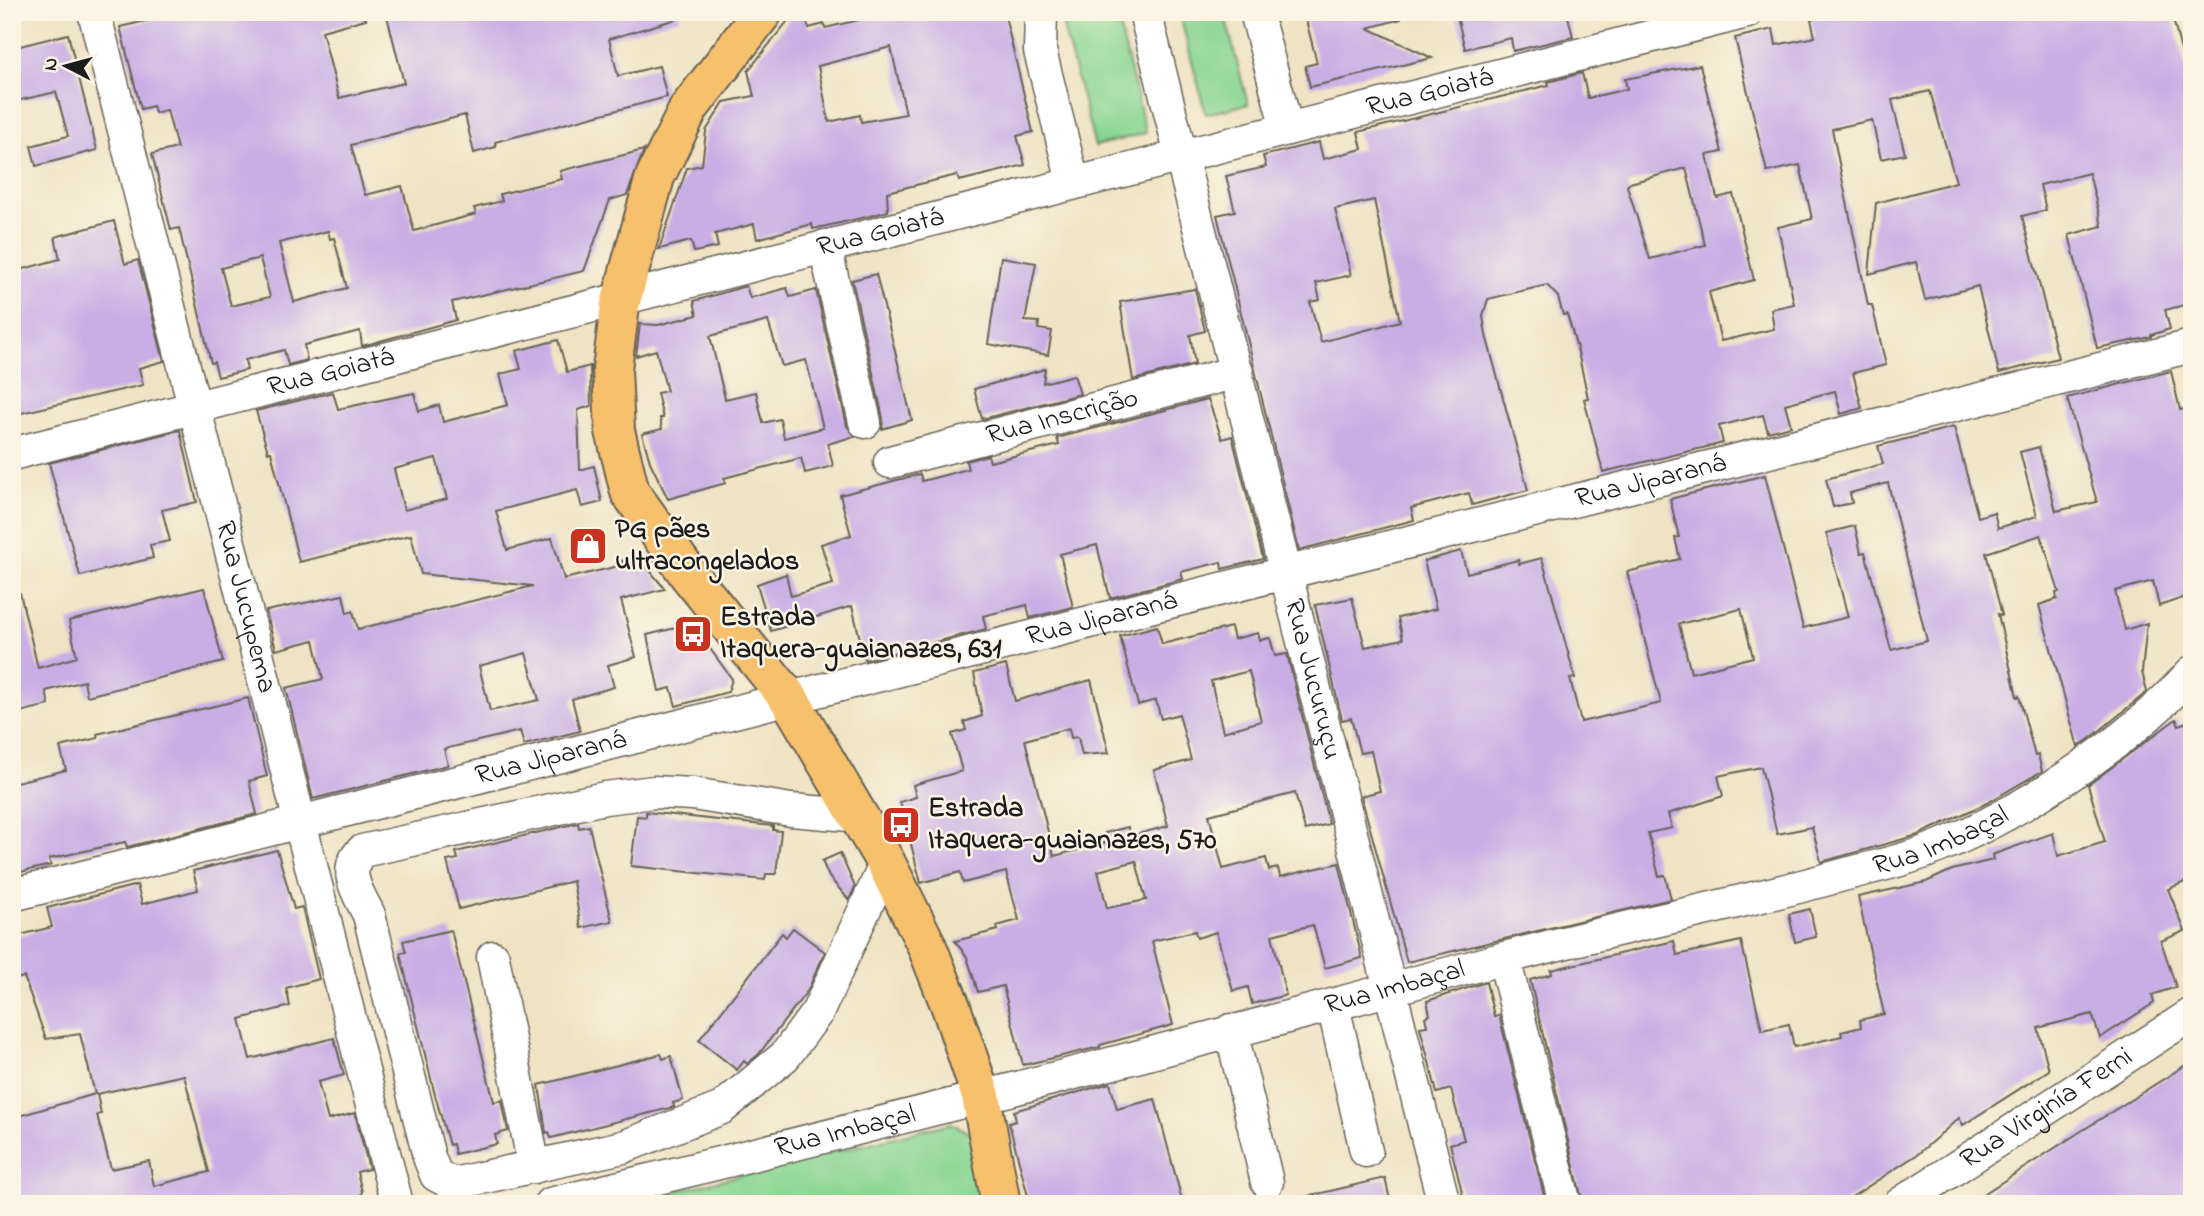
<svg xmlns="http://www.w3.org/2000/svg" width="2204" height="1216" font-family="'Indie Flower',sans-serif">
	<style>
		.green { fill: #8ad693; stroke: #537958; stroke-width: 2 }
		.building { fill: #c9ade5; fill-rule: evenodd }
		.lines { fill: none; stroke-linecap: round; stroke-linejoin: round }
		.minor-casing { stroke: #666257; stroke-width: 35 }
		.major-casing { stroke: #666257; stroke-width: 42 }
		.minor { stroke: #fff; stroke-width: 32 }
		.major { stroke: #f7c06c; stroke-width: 38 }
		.labels { text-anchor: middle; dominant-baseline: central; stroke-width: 5; stroke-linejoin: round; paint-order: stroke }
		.street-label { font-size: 28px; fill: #1c1c1c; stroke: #fcf5e5 }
		.poi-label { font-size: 28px; font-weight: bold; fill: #1c1c1c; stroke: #fcf5e5; text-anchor: start }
	</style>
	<rect width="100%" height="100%" fill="#fcf5e5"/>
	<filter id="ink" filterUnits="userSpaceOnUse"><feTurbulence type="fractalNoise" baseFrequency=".0143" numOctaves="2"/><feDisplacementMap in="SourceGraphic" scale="14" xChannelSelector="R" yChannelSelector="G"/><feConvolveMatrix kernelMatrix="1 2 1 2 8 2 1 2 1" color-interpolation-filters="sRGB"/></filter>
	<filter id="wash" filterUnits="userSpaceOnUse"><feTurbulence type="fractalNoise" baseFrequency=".00686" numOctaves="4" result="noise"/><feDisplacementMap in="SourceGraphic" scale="28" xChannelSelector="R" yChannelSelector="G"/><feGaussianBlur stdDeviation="1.57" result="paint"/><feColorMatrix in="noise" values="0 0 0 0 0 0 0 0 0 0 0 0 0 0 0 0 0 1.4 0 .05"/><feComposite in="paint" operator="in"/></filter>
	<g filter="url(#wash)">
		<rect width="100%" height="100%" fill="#f0e3c4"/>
		<!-- green -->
		<g class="green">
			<polygon points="1059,12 1116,12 1146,133 1095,146"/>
			<polygon points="1179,12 1224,12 1248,104 1206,114"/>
			<polygon points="951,1123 972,1134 983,1204 624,1204"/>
		</g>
		<g id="blocks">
			<!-- building -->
			<g class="building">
				<path d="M156,12H365L366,19L322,31L339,98L404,83L386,12H680V18L609,39L618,76L659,66L667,97L495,142L496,147L474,153L465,115L351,145L365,195L402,186L414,231L476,214L474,208L502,201L500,194L562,179L560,171L644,150L627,195L610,200L584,271L452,302L456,320L362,346L360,331L304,345L307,360L288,365L284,350L245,360L247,370L218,377L214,362L211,363L179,228L171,230L152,154L177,148L167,110L155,113L153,106L141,109L120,27L158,18ZM328,231L330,239L334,238L347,288L294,302L279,243ZM260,258L270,297L231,306L221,268Z"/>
				<path d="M795,12H803L809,28L824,24L825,28L893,12H1004L1033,132L1017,136L1025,165L959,181L957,175L887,192L888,211L870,216L813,229L812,224L757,239L754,224L715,234L718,247L694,252L691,241L659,249L687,168L702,165L706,131L724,102L754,96L748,71ZM891,47L906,114L861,122L860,115L829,122L818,66Z"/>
				<polygon points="1304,12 1400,12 1401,19 1368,28 1432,58 1310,87 1305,66 1317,63"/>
				<polygon points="1456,12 1567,12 1573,37 1513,51 1511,38 1465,49"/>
				<path d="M1839,12H2171L2192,92V303L2165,310L2170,329L2151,335V337L2097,348L2069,235L2102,226L2089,173L2040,185L2046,210L2022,216L2058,358L1999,373L1978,286L1925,300L1916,262L1869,274L1876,203L1956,182L1930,91L1892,100L1905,154L1881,159L1872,120L1832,129L1868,305H1872L1886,365L1853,373L1862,408L1841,414L1835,391L1785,404L1791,426L1768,432L1763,415L1719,426L1723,443L1603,472L1584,399L1588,398L1578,352L1567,314L1563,315L1558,297L1547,285L1488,299L1483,316L1486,335L1528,490L1472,505L1469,493L1411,508L1414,520L1299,550L1217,215L1235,211L1226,176L1266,167L1263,156L1319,142L1323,159L1362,149L1358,132L1549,85L1548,82L1582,73L1588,98L1627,89L1625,79L1700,65L1722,152L1707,155L1717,198L1733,194L1754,280L1709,292L1721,341L1774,329L1771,309L1794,304L1778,227L1812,219L1800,165L1767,172L1735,38L1773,29L1776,45L1815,37L1811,19ZM1686,168L1705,245L1650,259L1627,186L1630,183ZM1374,200L1400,321L1321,342L1310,302L1320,300L1316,283L1351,275L1335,209Z"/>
				<polygon points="68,34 97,150 36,166 31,146 68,136 56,92 12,102 12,48"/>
				<polygon points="114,221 125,264 138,260 164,361 139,368 143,385 12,415 12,272 60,259 55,237"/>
				<polygon points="1001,257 1036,263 1025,321 1039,322 1038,329 1052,331 1048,355 988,344"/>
				<polygon points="876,274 912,420 882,429 883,418 852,280"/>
				<path d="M746,286L750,298L787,288L790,297L816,290L847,426L855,436L828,444L833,466L805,473L801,458L724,478L726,483L668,499L650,462L642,434L662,429L660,418H663L657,393L667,391L656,350L636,356L640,324L658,325L697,315L694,301ZM768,321L782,366L806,360L823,428L784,438L780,419L763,423L756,392L725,399L710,336Z"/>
				<polygon points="1195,289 1205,331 1190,335 1195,364 1133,380 1120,302"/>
				<path d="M558,340L567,372L590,366L591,406L578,410L580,470L594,466L602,502L582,507L577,490L496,511L507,550L552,538L564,579L623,565L622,561L638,556L665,589L621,600L636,657L608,665L614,687L572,699L580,731L524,745L520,731L444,749L448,765L313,799L286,688L323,679L314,640L276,650L266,611L343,595L347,613L353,611L358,629L533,586L421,574L411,535L299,562L271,452H268L256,411L333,392L338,409L414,393L419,411L439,405L443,422L508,405L500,374L521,369L516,351ZM436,458L447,499L404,510L394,469ZM526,653L539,700L490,711L479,666Z"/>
				<polygon points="1045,369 1043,383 1074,375 1080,394 982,419 974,389"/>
				<path d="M2171,371L2180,410L2192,407V595L2159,606L2153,581L2115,591L2125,630L2147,623L2142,672L2147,692L2092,737L2078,747L2039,605L2057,599L2056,593L2059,592L2041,535L1986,553L2002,615L1998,614L2017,697L2019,696L2035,756L2038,755L2042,771L1987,803L1918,835L1821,862L1812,827L1777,834L1761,767L1718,776L1723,796L1668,814L1672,828L1648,833L1659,876L1665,875L1671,899L1407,962L1361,796L1380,791L1371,751L1360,753L1351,718L1342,720L1315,605L1352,598L1365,647L1403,639L1398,618L1436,609L1424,561L1461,551L1467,573L1518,560L1519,564L1542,558L1575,678L1570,679L1581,722L1661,703L1627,572L1680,559L1675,538L1679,537L1670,499L1765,475L1803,628L1848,617L1826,533L1855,526L1861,553L1865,552L1891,650L1927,641L1888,483L1850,493L1852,503L1833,507L1826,479L1883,464L1878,446L1954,427L1978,517L1994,512L1998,528L2037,516L2020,452L2039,447L2056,511L2097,502L2067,398ZM1741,609L1753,657L1691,673L1679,624Z"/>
				<polygon points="1208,399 1222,439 1232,436 1263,559 1222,569 1221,562 1181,572 1183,579 1110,598 1097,545 1060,554 1073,607 1030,618 1027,605 983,616 986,629 865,660 852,606 771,631 757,584 786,574 791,596 833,584 821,544 851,535 840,495 920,474 922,481 968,469 966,461 988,455 990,462 1059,445 1057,438"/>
				<polygon points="180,430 197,502 162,510 170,541 150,545 153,558 80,576 49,463"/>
				<polygon points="204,588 223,662 87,696 84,681 46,691 49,705 12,714 12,594 20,593 38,668 77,657 69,621"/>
				<polygon points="692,624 732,679 728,692 676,706 671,688 659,691 647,635"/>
				<path d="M1157,626L1162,644L1231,627L1234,639L1258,633L1260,640L1270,638L1275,656L1287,654L1329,824L1305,830L1295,793L1209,815L1223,869L1266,858L1269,870L1278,868L1280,877L1339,863L1362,958L1325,968L1313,925L1272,935L1286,995L1252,1004L1248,987L1233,991L1216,932L1197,938L1195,931L1152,941L1173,1025L1100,1045V1047L1023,1065L1003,986L978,992L967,957L955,941L998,930L997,926L1019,920L1006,872L963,883L960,872L921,883L900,802L916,797L913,785L962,771L952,734L966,730L964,722L982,716L974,673L1006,665L1015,701L1091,680L1097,704L1109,753L1082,755L1078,737L1071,738L1069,728L1025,740L1054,856L1108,842L1105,833L1128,827L1130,836L1168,826L1154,770L1191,760L1179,714L1161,719L1156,700L1138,705L1120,636ZM1249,671L1261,721L1223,732L1211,681ZM1136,861L1146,900L1107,908L1098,871Z"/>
				<polygon points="248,698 267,776 249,781 257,814 127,847 125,842 49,859 51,865 12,874 12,783 66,770 60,747 98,738 97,734"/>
				<polygon points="2176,719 2179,725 2192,720 2192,879 2168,889 2185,931 2161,941 2176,987 2152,995 2154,1003 2100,1038 2092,1014 2038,1028 2049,1070 1963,1125 1959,1118 1918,1154 1841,1204 1583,1204 1530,980 1552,974 1551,970 1674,941 1677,955 1741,941 1762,1030 1789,1024 1794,1047 1842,1036 1841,1032 1861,1027 1860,1020 1884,1014 1858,897 1926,882 1952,870 1993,860 1992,855 2053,833 2058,856 2105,842 2088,785"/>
				<polygon points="646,812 773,826 773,830 781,831 776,874 766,874 765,880 631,866 637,816 646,817"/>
				<polygon points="578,823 579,828 589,826 612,921 581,928 573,881 459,909 447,861 458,859 456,852"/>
				<path d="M277,850L294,909L302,907L319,979L286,988L290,1006L240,1019L250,1059L334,1038L344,1075L318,1082L328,1120L355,1113L369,1169L357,1172L362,1192L358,1202L12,1204V1118L95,1094L80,1034L46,1039L24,977L12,980V937L52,927L47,908L137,885L142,904L198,890L193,871ZM184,1075L209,1172L154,1186L149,1161L111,1169L97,1115L101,1114L97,1094Z"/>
				<polygon points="840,853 855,887 849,900 829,877 822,861"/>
				<polygon points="1810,909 1816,937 1795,942 1789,914"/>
				<polygon points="793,928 825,952 808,990 758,1055 747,1064 744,1061 737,1070 699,1040 782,933 786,937"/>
				<polygon points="451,930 494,1102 502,1100 508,1131 495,1135 497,1144 455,1154 453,1144 449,1145 435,1095 400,953 406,952 403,941"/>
				<polygon points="1486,982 1494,1016 1499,1015 1546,1204 1465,1204 1450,1144 1464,1140 1451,1089 1437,1093 1420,1027 1427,1026 1425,1017 1430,1015 1427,1001"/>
				<polygon points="661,1054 663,1059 671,1056 683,1100 673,1103 674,1107 551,1138 549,1132 546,1133 539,1085"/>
				<polygon points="2192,1061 2192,1204 1968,1204 2072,1137"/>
				<polygon points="1110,1083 1117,1109 1155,1099 1183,1204 1030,1204 1009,1123 1016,1121 1014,1111"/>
				<polygon points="1385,1178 1391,1204 1310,1204 1309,1196"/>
			</g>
		</g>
	</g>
	<g filter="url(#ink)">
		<use href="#blocks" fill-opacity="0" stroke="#666257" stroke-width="2"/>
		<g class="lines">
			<!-- minor casing -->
			<g class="minor-casing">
				<g id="minor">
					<path id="s1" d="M94,12L397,1204"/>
					<polyline points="1041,12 1040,51 1073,182"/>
					<path id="s2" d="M1145,12L1444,1204"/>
					<polyline points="1256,12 1287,129"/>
					<polyline points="825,246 865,422"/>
					<path id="s3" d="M12,454L1747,12"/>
					<path id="s4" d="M890,462L1237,372"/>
					<path d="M861,816L791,810L693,794L654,792L605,798L362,851C341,871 359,894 369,915L429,1157L436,1175L453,1184L623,1147L722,1108L785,1056L818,1011L886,863"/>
					<path id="s5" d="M12,895C738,710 1465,527 2192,346"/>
					<polyline points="493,957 534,1167"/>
					<polyline points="1504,958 1565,1204"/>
					<polyline points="1333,1005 1366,1151"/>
					<polyline points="1231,1030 1267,1182"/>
					<path id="s6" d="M550,1204C868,1128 1185,1046 1501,959C1610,929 1723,908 1832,878C1863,869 1896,863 1925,852C2015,818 2128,744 2192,672"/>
					<path id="s7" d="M1900,1204L2192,1014"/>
				</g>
			</g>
			<!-- major casing -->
			<g class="major-casing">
				<polyline id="major" points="763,12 689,108 655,177 620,305 612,369 615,431 630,492 689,575 790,700 886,863 926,944 951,1007 981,1096 1001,1204"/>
			</g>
			<!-- minor -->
			<use href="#minor" class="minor"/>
			<!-- major -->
			<use href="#major" class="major"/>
		</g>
	</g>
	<!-- icons -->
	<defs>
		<g id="shop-square" transform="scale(2.0125)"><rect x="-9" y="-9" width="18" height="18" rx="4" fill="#c8321e" stroke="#fcf5e5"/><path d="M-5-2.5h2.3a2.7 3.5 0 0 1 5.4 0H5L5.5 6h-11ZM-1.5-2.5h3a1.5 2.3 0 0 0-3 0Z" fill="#fff"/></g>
		<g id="bus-square" transform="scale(2.0125)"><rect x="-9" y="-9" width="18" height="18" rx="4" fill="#c8321e" stroke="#fcf5e5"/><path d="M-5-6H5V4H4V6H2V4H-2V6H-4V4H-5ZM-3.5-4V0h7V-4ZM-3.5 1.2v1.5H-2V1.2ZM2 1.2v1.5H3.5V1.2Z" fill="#fff"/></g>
	</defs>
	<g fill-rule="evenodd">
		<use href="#shop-square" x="588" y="546"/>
		<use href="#bus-square" x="693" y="634"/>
		<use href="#bus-square" x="901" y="825"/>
	</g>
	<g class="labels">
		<!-- street labels -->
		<g class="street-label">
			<text stroke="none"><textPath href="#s3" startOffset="1463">Rua Goiatá</textPath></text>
			<text stroke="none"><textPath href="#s3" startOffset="896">Rua Goiatá</textPath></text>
			<text stroke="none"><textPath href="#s3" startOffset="329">Rua Goiatá</textPath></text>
			<text stroke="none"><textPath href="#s4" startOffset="178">Rua Inscrição</textPath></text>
			<text stroke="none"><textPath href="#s5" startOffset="1690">Rua Jiparaná</textPath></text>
			<text stroke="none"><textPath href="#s1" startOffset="614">Rua Jucupema</textPath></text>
			<text stroke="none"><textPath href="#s5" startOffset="1124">Rua Jiparaná</textPath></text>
			<text stroke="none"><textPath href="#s2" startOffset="688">Rua Jucuruçu</textPath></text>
			<text stroke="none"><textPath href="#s5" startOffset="556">Rua Jiparaná</textPath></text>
			<text stroke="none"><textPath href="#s6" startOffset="1438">Rua Imbaçal</textPath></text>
			<text stroke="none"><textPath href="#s6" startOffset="872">Rua Imbaçal</textPath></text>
			<text stroke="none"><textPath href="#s7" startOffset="175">Rua Virginía Ferni</textPath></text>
			<text stroke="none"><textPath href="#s6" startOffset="304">Rua Imbaçal</textPath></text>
		</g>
		<!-- poi labels -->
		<g class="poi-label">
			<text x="615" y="530">PG pães<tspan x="615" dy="32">ultracongelados</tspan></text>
			<text x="720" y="618">Estrada<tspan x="720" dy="32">Itaquera-guaianazes, 631</tspan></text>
			<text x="928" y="809">Estrada<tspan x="928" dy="32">Itaquera-guaianazes, 570</tspan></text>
		</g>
	</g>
	<!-- margin -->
	<rect width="2204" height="1216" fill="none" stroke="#fcf5e5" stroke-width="42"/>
	<!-- north arrow -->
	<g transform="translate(66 66) rotate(276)" stroke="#fcf5e5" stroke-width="5" paint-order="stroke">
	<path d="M0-5L12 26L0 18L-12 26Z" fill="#1c1c1c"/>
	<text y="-10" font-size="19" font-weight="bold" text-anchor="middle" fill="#1c1c1c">N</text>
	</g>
</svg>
